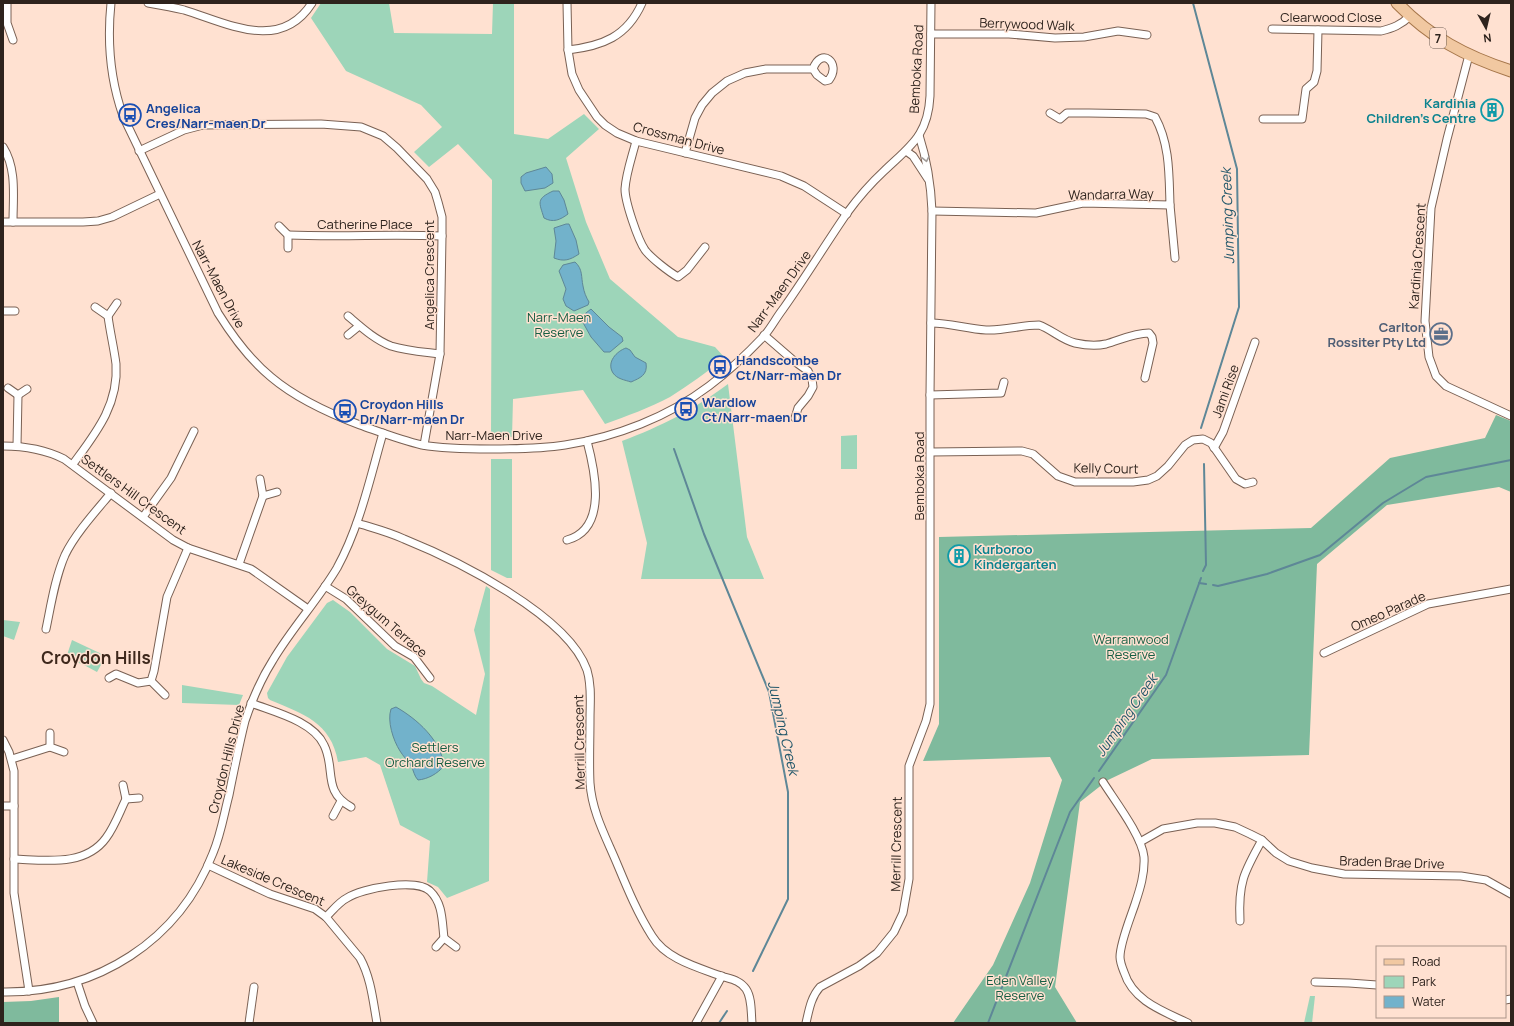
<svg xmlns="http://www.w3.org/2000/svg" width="1514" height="1026" font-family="Manrope,sans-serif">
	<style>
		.green { fill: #9dd5b9 }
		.forest { fill: #7fba9d }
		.water { fill: #72b2cb; stroke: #5e8797 }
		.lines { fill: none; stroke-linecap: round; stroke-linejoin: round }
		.stream { stroke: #5e8797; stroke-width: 2 }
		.minor-casing { stroke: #7a6154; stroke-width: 9 }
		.primary-casing { stroke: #a6764a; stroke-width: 13 }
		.minor { stroke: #fff; stroke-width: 7 }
		.primary { stroke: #f1c8a1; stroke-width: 11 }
		.oneway { stroke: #a19c99 }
		.labels { text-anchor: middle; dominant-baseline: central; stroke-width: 3; stroke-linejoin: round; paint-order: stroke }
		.shield { fill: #ffe1d1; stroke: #6d5c53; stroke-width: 1 }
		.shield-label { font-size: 12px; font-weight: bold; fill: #2e231d }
		.street-label { font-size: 13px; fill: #2e231d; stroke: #ffe1d1 }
		.culture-label { font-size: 13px; font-weight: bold; fill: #0d838f; stroke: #ffe1d1; text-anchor: end }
		.transit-label { font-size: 13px; font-weight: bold; fill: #164399; stroke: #ffe1d1; text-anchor: start }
		.park-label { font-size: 13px; fill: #165e43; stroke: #ffe1d1 }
		.service-label { font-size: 13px; font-weight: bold; fill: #4e5e75; stroke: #ffe1d1; text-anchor: end }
		.water-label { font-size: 14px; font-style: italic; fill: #24586b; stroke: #ffe1d1 }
		.district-label { font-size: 17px; font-weight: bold; fill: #3e281c; stroke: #ffe1d1 }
	</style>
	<rect width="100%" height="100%" fill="#ffe1d1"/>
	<!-- green -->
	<g class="green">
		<path d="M321,3H389L394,33L492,34L493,3H514V134L548,139L584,114L599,129L566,158L586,222L610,279L678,337L715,347L725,358C707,372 689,385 670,397C649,408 627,416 605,424L583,390L513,399L512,437H491L492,180L458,144L429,167L414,152L442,127L421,105L346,71L311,18Z"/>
		<path d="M728,384L747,537L764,579H641L647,543L622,441C662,426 693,410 728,384Z"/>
		<polygon points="857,435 857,469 841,469 841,436"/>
		<polygon points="491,459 512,459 512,578 507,578 491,570"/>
		<path d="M486,586L490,589L489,881L447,898L438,887L427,882L430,841L400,825L380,765L366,757L338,762C331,722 303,714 270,700L268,698L267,693L287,657L327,603L333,600L350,612L387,649L415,666L421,679L424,683L432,686L476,715L485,674L474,630Z"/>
		<polygon points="3,620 20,622 14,640 3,636"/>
		<polygon points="72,640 106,656 97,672 84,665 66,658"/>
		<polygon points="182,685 243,695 239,705 182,703"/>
		<polygon points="1310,996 1315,996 1312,1023 1304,1023"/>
	</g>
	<!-- forest -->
	<g class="forest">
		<polygon points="1496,415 1511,421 1511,492 1499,487 1387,505 1317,564 1309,755 1152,759 1108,780 1080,802 1055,987 1077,1023 953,1023 993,965 1030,883 1062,780 1050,757 923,761 939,724 939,537 1311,528 1390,458 1485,438"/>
		<polygon points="59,997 59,1023 3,1023 3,1002 31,1001"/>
	</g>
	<!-- water -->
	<g class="water">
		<polygon points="546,167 552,174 553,183 545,188 525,191 521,183 521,177 526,173"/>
		<path d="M553,191H559L564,200L568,214C560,220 553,223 544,218C539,202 536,199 553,191Z"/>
		<path d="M566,224H569L576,240L579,254C570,260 564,262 554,258L556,241L554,228Z"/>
		<path d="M575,262C583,269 581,277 583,286C584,292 586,297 589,302L588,305L574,311L566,306L563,299L566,289L559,271L563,265Z"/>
		<polygon points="591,309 609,327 622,337 623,341 610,352 604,352 591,337 581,319 581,317"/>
		<path d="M626,348L630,350L635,357L646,363C648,375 640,378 631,382C625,380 617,379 613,373C606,362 617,351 626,348Z"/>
		<path d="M396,707C417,719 441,740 444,766C437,774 428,779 418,780C414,776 414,771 411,766C408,761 403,756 400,751C393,740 387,721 391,709Z"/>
	</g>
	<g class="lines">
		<!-- stream -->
		<g class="stream">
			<polyline points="1193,3 1237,169 1239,307 1201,428"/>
			<polyline points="674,449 704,534 769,692 788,792 788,899 753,971"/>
			<polyline points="1203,571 1206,565 1204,464"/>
			<polyline points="1199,583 1206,584"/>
			<polyline points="1213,585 1218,586 1267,574 1320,555 1383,503 1426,477 1511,460"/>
			<polyline points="1099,771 1166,675 1201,578"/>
			<polyline points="719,1023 727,1011"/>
			<polyline points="988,1023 1070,812 1094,778"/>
		</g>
		<!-- minor casing -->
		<g class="minor-casing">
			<g id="minor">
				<polyline points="7,3 7,23 13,40"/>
				<path d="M111,3C107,42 110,79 123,116L218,313C233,337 249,359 271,377C297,399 328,413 360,425C380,432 400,440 422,445C445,449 468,449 491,449C515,449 540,449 565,445C616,437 668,417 709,386C729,371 747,354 764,336C771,328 776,318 783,309C805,278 825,245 847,213C858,198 870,184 884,171C910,146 928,136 930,96L931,3"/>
				<path d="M148,3C160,5 172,7 184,10C227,23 280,53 312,3"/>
				<polyline points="567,3 568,50 572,74 579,90 597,117 605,125 617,133 636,141 781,176 804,186 847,214"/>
				<path d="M1272,29L1381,31C1393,28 1401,25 1410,16"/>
				<polyline points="931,34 1009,34 1055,38 1084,37 1118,31 1147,35"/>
				<path d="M568,50C602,46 627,37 642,3"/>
				<polyline points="1469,55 1447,139 1431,208 1425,321 1429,357 1436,376 1446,386 1511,416"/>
				<polyline points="1263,119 1302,119 1306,89 1314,82 1317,71 1318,30"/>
				<path d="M636,141C632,157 626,173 625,189C625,202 638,240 645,250C651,258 669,272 678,277L687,270L705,247"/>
				<path d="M3,147C17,169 13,197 13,222"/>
				<polyline points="139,151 184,130 203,125 321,124 361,127 383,136 397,148 427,179 435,192 438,202 442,217 442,236 440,354 424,445"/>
				<polyline points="906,151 913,156 928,179"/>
				<path d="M685,153L695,118L702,105L712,93L727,81L745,73L766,69H813C821,46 842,63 829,80L825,81L817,75L813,69"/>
				<polyline points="1170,205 1175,258"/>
				<path d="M932,211L1036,213L1083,203L1170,205C1169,175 1170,144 1155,117L1146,114L1089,113H1067L1060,119L1050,113"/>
				<polyline points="3,222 83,222 98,221 112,217 160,194"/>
				<polyline points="279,226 288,235 288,248"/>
				<path d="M288,235C340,237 391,234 442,236"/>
				<polyline points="95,307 108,316 117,303"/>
				<polyline points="3,311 15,311"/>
				<path d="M348,316C361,327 375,340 391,346C407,351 424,352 440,354"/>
				<path d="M931,323C950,323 967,329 986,330C1004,331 1021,325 1039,325C1051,329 1062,340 1075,343C1084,345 1097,346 1106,344C1120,340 1134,333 1149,333L1152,337L1153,343L1145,378"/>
				<polyline points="348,335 359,326"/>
				<polyline points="764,335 794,361 808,371 812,379 813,387 808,396 798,408 795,418"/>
				<polyline points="8,388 18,395 27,389"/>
				<polyline points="930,395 1001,393 1004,382"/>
				<path d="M3,446C25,446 44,449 64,459L173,540L188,548L251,569L308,609"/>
				<polyline points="17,446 18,395"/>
				<polyline points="1214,448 1223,432 1255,342"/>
				<polyline points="931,452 1022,451 1033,454 1058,476 1075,482 1133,482 1148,480 1157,476 1168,466 1185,445 1193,440 1203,439 1211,443 1236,479 1245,484 1253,482"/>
				<path d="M73,464C95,434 119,405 116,364C114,348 110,332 108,316"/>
				<polyline points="260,479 263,496 277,492"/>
				<polyline points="143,517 171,478 194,431"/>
				<path d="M357,523C373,528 389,532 404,539C456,560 568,615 587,670C592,686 590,703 590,719C590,740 589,762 590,783C592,813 607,839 618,866C628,890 638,914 652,936C666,959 697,967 721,976C730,979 740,980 746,989C752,998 751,1012 752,1023"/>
				<path d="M567,540C608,529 595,471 587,441"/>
				<polyline points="239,564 263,496"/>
				<polyline points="325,586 346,599 395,646 414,657 430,678"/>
				<path d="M46,629C51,605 55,578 65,555C75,534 96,511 111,493"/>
				<polyline points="1324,653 1428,604 1511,589"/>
				<polyline points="109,678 116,674 138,683 151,681 154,671 167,597 188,548"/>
				<polyline points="151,681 165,695"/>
				<path d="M251,703C274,712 313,721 324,745C336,769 322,791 351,807"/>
				<polyline points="50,733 50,747 64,752"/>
				<polyline points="3,740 9,752 14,771 14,893 29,991"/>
				<polyline points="12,759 50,747"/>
				<path d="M1103,782C1115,801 1142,836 1144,857C1145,873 1140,889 1135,904C1130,919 1120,943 1120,957C1120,962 1122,967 1124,972C1133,1001 1163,1011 1188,1023"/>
				<polyline points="123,785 126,799 139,798"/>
				<polyline points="3,806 14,806"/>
				<polyline points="333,816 341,801"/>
				<polyline points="1140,842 1163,829 1197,823 1215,823 1235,827 1250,834 1262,840 1276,853 1289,861 1312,868 1344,874 1461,876 1486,880 1511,894"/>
				<path d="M14,859C45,860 85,867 106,838C115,826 120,811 126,799"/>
				<path d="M208,865L270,894L315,909L326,917L360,958C371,978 373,1001 377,1023"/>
				<path d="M326,917C333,910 339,902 347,898C362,888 417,878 430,891C443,903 442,922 444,938"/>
				<path d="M1240,921C1238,883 1244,872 1262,840"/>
				<polyline points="436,947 444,938 456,947"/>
				<polyline points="77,982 85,1006 93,1023"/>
				<polyline points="1315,982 1349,983 1377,985"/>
				<path d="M3,992C97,993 179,941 213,853C221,834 224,814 229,795C234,770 239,745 245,721C252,700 261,679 273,660C292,628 318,600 337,568C360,526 370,478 383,433"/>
				<polyline points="1505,1000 1511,999"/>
				<polyline points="249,1023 254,987"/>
				<polyline points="696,1023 722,976"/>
				<path d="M806,1023C809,1010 811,997 820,987L859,966L877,953L894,932L903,913L909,879V766L926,721L930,704V395L932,211C931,185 927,160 919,135"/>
			</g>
		</g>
		<!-- primary casing -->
		<g class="primary-casing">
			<path id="primary" d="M1397,3C1431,38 1465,56 1511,71"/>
		</g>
		<!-- minor -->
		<use href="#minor" class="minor"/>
		<!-- primary -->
		<use href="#primary" class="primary"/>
	</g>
	<!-- one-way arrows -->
	<defs><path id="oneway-chevron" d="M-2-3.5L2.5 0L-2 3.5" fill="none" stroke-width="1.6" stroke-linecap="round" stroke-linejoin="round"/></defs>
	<use class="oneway" href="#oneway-chevron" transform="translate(926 159) rotate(78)"/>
	<!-- icons -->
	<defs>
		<g id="building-ring" transform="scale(1.15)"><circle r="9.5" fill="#ffe1d1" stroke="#0f9aa8" stroke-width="1.5"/><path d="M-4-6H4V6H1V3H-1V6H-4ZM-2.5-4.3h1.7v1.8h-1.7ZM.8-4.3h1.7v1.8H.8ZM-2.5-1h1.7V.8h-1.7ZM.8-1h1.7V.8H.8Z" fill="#0f9aa8"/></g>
		<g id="bus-ring" transform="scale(1.15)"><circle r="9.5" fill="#ffe1d1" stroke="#1a4fb4" stroke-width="1.5"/><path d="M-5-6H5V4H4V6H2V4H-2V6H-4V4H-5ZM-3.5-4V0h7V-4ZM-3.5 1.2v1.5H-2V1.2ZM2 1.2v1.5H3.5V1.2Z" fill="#1a4fb4"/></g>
		<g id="office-ring" transform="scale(1.15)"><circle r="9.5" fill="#ffe1d1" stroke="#5c6f8a" stroke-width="1.5"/><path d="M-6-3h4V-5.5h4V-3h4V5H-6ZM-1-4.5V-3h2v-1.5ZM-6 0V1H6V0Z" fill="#5c6f8a"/></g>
	</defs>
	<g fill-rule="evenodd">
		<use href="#building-ring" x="1492" y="110"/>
		<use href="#bus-ring" x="130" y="115"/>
		<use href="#office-ring" x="1441" y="334"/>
		<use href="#bus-ring" x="720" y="367"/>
		<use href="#bus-ring" x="686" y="409"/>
		<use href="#bus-ring" x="345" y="411"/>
		<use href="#building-ring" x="959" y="556"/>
	</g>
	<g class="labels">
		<!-- shield labels -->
		<rect class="shield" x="1430" y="28" width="16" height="20" rx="3"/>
		<g class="shield-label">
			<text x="1438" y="38">7</text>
		</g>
		<!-- street labels -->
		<g class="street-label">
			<text x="1331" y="17">Clearwood Close</text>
			<text transform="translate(1027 24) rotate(2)">Berrywood Walk</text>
			<text transform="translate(916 69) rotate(-87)">Bemboka Road</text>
			<text transform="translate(679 138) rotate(15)">Crossman Drive</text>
			<text transform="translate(1111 194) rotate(-1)">Wandarra Way</text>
			<text x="365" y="224">Catherine Place</text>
			<text transform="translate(1417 256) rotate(-86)">Kardinia Crescent</text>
			<text transform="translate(429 275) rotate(-90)">Angelica Crescent</text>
			<text transform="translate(219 284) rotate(62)">Narr-Maen Drive</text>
			<text transform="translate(779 291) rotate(-54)">Narr-Maen Drive</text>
			<text transform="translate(1225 391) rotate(-70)">Jami Rise</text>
			<text x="494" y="435">Narr-Maen Drive</text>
			<text transform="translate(1106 468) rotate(1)">Kelly Court</text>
			<text transform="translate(919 476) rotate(-90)">Bemboka Road</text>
			<text transform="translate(134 494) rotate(36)">Settlers Hill Crescent</text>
			<text transform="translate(1388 611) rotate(-24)">Omeo Parade</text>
			<text transform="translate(387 621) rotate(41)">Greygum Terrace</text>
			<text transform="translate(579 742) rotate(-91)">Merrill Crescent</text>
			<text transform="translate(226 759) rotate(-76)">Croydon Hills Drive</text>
			<text transform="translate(896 844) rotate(-89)">Merrill Crescent</text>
			<text transform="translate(1392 862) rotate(2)">Braden Brae Drive</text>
			<text transform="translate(273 880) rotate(23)">Lakeside Crescent</text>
		</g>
		<!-- culture labels -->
		<g class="culture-label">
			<text x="1476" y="103">Kardinia<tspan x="1476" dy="15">Children's Centre</tspan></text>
			<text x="974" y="549" text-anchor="start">Kurboroo<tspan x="974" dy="15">Kindergarten</tspan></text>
		</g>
		<!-- transit labels -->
		<g class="transit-label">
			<text x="146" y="108">Angelica<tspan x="146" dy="15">Cres/Narr-maen Dr</tspan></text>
			<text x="736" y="360">Handscombe<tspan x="736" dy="15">Ct/Narr-maen Dr</tspan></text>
			<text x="702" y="402">Wardlow<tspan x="702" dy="15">Ct/Narr-maen Dr</tspan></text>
			<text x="360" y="404">Croydon Hills<tspan x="360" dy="15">Dr/Narr-maen Dr</tspan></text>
		</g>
		<!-- park labels -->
		<g class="park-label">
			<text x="559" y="317">Narr-Maen<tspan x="559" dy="15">Reserve</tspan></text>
			<text x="1131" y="639">Warranwood<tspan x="1131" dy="15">Reserve</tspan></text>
			<text x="435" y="747">Settlers<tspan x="435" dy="15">Orchard Reserve</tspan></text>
			<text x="1020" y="980">Eden Valley<tspan x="1020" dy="15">Reserve</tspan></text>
		</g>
		<!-- service labels -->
		<g class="service-label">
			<text x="1426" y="327">Carlton<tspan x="1426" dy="15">Rossiter Pty Ltd</tspan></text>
		</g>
		<!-- water labels -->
		<g class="water-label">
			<text transform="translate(1227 216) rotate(-92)">Jumping Creek</text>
			<text transform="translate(1126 715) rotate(-55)">Jumping Creek</text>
			<text transform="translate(784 728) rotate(77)">Jumping Creek</text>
		</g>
		<!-- district labels -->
		<g class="district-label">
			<text x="96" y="657">Croydon Hills</text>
		</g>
	</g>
	<!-- border -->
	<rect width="1514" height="1026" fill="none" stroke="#2e231d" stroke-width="8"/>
	<!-- legend -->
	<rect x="1376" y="946" width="130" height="72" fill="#ffe1d1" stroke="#ab9589"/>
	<rect x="1384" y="959" width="20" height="6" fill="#f1c8a1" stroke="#ab9589"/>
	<text x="1412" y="966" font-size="12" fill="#2e231d">Road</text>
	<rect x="1384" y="976" width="20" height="12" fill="#9dd5b9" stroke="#ab9589"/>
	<text x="1412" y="986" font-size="12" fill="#2e231d">Park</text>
	<rect x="1384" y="996" width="20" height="12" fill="#72b2cb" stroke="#ab9589"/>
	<text x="1412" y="1006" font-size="12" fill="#2e231d">Water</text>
	<!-- north arrow -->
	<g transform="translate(1486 28) rotate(172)" stroke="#ffe1d1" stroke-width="3" paint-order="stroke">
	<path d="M0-3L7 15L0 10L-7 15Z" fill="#2e231d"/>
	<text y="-6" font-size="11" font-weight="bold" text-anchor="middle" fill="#2e231d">N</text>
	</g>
</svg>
